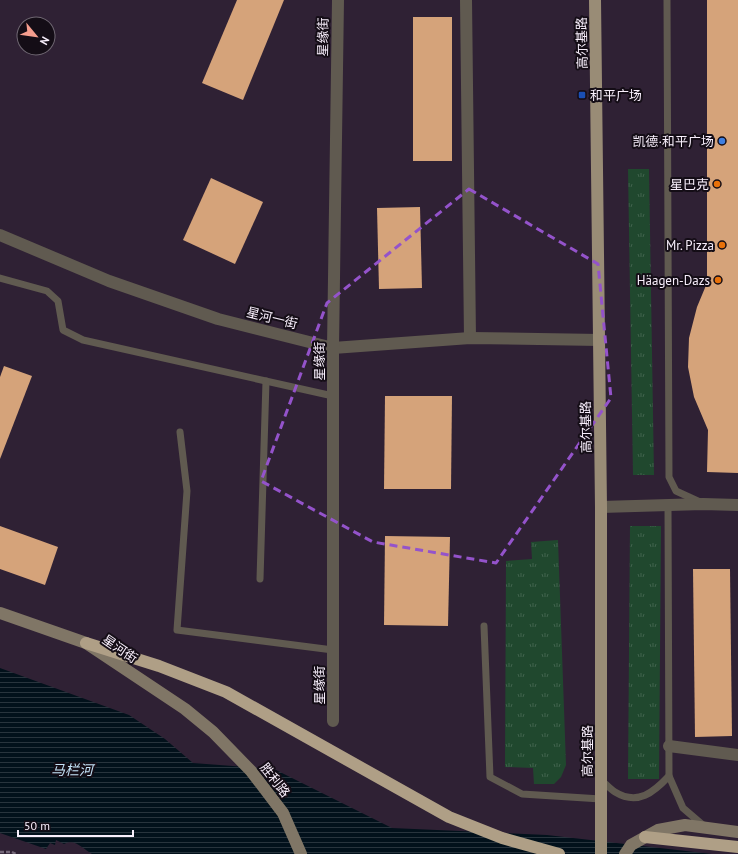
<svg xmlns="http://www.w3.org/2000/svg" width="738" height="854" font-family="'PT Sans','Noto Sans SC',sans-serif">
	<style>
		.grass { fill: url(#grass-tufts) }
		.water { fill: url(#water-rules) }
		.building { fill: #d5a37a }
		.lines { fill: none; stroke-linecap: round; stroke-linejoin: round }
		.path { stroke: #746778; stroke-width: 2.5; stroke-dasharray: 4 2; stroke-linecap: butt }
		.lane { stroke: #605a50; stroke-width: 7 }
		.street { stroke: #605a50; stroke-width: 12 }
		.secondary { stroke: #807666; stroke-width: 12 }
		.primary { stroke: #998c76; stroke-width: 12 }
		.highway { stroke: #af9f86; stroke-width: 12 }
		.marked { fill: none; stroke: #9453cb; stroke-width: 3; stroke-dasharray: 8 5; stroke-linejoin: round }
		.transit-dot { fill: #1a4fb4; stroke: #140d16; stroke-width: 1.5 }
		.shop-dot { fill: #3f7fe0; stroke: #140d16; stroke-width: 1.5 }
		.food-dot { fill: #e8710a; stroke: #140d16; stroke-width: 1.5 }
		.labels { text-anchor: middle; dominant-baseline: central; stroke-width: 4; stroke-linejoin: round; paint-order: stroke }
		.street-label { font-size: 13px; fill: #f8effc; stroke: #140d16 }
		.poi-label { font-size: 13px; fill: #f8effc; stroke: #140d16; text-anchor: end }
		.water-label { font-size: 14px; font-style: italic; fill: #c3e2f7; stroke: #140d16 }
	</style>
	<defs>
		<pattern id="grass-tufts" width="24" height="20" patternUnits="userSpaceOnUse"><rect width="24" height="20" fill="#20482e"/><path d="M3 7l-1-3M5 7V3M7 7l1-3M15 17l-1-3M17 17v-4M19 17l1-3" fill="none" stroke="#41634d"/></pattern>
		<pattern id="water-rules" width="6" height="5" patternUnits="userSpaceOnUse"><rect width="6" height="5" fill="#02111b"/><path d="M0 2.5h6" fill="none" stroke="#28343d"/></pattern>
	</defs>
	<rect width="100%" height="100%" fill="#2f2134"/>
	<!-- grass -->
	<g class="grass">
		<polygon points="628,169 649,169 654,475 633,475"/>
		<polygon points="630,526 661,526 659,779 628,779"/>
		<polygon points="558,540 566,765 561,777 554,784 534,784 533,768 505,767 506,561 532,559 531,542"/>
	</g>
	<!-- water -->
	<path class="water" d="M0,668L129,715L165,739L193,763L274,769L392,828L547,835L712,854H92C83,849 75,838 64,844L56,840L55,845L50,843L46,849L0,833Z"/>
	<!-- building -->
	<g class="building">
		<polygon points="237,0 284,0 243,100 202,83"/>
		<polygon points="707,0 738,0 738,473 707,472 708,430 694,397 688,367 689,338 697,307 707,283"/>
		<rect x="413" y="17" width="39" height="144"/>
		<polygon points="211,178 263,202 235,264 183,240"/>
		<polygon points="420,207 422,288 379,289 377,208"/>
		<polygon points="4,366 32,376 0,459 0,377"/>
		<polygon points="385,396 452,396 451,489 384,489"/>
		<polygon points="0,526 58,547 45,585 0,569"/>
		<polygon points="385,536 450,537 448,626 384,625"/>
		<polygon points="693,569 730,569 732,736 695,737"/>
	</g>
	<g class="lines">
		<!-- path -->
		<polyline class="path" points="0,852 12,852 16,854"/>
		<!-- lane -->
		<g class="lane">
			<polyline points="667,0 669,477 676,491 700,502"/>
			<polyline points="0,278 47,291 58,301 63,330 83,340 333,396"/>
			<polyline points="180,432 187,491 177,630 333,650"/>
			<polyline points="260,579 266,381"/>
			<polyline points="484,626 490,777 522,794 601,799"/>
			<polyline points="669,776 683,808 704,826"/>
			<path d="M601,780C606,784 610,789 615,792C638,806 654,792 669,776L668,505"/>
		</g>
		<!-- street -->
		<g class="street">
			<polyline points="466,0 470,338"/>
			<polyline points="0,235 109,281 218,319 333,348 470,338 600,340"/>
			<polyline points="601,507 703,504 738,505"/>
			<polyline points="333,721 333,348 338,0"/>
			<polyline points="669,746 738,755"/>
		</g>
		<!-- secondary -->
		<g class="secondary">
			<polyline points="0,613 86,643 185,709 213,732 251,771 283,813 301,854"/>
			<polyline points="625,854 631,845 658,830 685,825 738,832"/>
		</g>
		<!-- primary -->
		<polyline class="primary" points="595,0 601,507 601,854"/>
		<!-- highway -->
		<g class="highway">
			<polyline points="86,643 159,666 226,692 449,817 502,838 559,854"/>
			<polyline points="645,837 738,847"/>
		</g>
	</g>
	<!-- marked area -->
	<path class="marked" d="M469,189L598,264L611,398L496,563L373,542L261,481L327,303Z"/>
	<!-- markers -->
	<rect class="transit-dot" x="578" y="91" width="8" height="8" rx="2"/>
	<circle class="shop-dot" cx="722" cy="141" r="4"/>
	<g class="food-dot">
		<circle cx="717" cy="184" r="4"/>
		<circle cx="722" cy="245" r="4"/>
		<circle cx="718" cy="280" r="4"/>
	</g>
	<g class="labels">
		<!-- street labels -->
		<g class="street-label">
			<text transform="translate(323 37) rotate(-89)">星缘街</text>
			<text transform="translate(582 43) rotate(-91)">高尔基路</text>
			<text transform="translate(272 318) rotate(14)">星河一街</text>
			<text transform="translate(319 361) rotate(-90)">星缘街</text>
			<text transform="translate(586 427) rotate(-91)">高尔基路</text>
			<text transform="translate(120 649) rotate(34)">星河街</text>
			<text transform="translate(319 685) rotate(-90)">星缘街</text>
			<text transform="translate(587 751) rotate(-90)">高尔基路</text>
			<text transform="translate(275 780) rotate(52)">胜利路</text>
		</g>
		<!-- poi labels -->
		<g class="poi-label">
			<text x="590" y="95" text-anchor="start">和平广场</text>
			<text x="714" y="141">凯德·和平广场</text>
			<text x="709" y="184">星巴克</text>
			<text x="714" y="245">Mr. Pizza</text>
			<text x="710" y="280">Häagen-Dazs</text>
		</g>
		<!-- water labels -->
		<g class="water-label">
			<text x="72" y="770">马栏河</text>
		</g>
	</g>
	<!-- north arrow -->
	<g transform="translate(36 36) rotate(119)"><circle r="19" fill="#140d16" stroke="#6f6772"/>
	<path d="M0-3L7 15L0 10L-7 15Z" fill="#f59d8e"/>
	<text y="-6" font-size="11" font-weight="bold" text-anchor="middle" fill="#f8effc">N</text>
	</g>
	<!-- scale -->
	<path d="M18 830v6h115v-6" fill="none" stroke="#f8effc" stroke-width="2"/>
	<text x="24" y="830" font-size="12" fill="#f8effc" stroke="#140d16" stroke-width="3" paint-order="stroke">50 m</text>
</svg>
